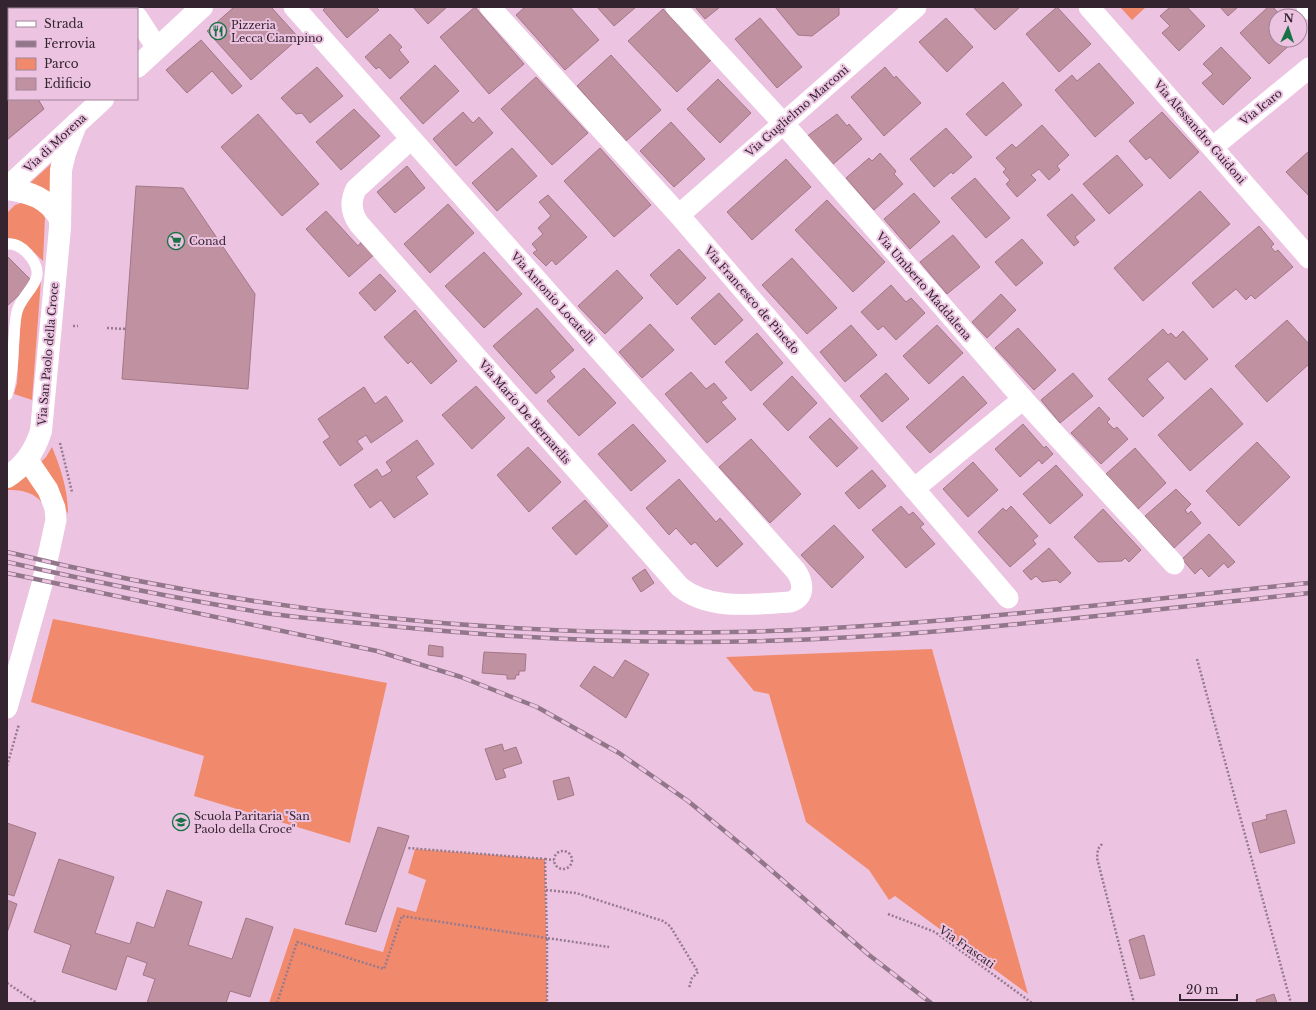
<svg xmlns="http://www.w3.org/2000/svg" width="1316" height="1010" font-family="'Libre Baskerville',serif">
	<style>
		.green { fill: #f18a6d }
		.building { fill: #bf91a1; stroke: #a37786 }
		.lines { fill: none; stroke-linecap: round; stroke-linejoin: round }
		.path { stroke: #967a8f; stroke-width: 2.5; stroke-dasharray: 2 2; stroke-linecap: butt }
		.service { stroke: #fff; stroke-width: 11 }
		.minor { stroke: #fff; stroke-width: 21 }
		.tertiary { stroke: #fff; stroke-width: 22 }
		.rail-casing { stroke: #92768a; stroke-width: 4.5 }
		.rail { stroke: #ecc4e1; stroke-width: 3; stroke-dasharray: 9; stroke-linecap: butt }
		.labels { text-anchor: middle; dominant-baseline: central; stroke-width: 4; stroke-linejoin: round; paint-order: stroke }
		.poi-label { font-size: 11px; fill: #33242f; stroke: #ecc4e1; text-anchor: start }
		.street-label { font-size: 11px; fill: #33242f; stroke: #ecc4e1 }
	</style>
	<rect width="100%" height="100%" fill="#ecc4e1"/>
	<!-- green -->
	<g class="green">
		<polygon points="1120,7 1146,7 1132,20"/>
		<polygon points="51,164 52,195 30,183"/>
		<path d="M24,202C33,203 42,209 45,218L43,261C31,250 24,239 7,238V213L15,205Z"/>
		<polygon points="41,280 32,400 14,394 17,383 21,313 25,303"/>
		<path d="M52,447C61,469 68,490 68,514L50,480L38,465L46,457Z"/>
		<path d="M28,472L44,505C34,492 23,490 7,490V486Z"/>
		<polygon points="53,619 387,683 350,843 194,796 204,756 31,702"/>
		<polygon points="932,649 1028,994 895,896 889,900 869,870 806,822 769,694 754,691 726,657"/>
		<polygon points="415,849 545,859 547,1003 269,1003 294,928 383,952 397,907 416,912 426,880 408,873"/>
	</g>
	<!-- building -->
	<g class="building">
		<polygon points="234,7 271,7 299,38 251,80 207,31"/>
		<polygon points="326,7 376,7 379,10 347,38 323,10"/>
		<polygon points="413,7 447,7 428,24"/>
		<polygon points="475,7 524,64 489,94 440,37"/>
		<polygon points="525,7 570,7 599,40 565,70 516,15"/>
		<polygon points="597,7 636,7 614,26"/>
		<polygon points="695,7 720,7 705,19"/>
		<polygon points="775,7 839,7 839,15 812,36 798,35"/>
		<polygon points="973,7 1020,7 995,30"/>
		<polygon points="1057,7 1091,44 1059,72 1026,34"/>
		<polygon points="1170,7 1187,7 1205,26 1179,51 1162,33 1170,26 1160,16"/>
		<polygon points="1220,7 1238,7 1228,16"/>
		<polygon points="1268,7 1273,7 1281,16 1276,16 1276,40 1295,40 1269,64 1240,33"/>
		<polygon points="663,9 711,60 677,92 628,41"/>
		<polygon points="760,18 802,67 777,88 735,39"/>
		<polygon points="946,18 973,47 947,72 919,42"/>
		<polygon points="390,34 402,47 399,50 409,62 390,79 379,67 376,69 365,57"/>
		<polygon points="201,40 242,86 232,94 212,71 187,93 166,70"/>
		<polygon points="1221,47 1251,78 1223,105 1202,83 1213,74 1203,64"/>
		<polygon points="611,55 661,110 626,141 577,86"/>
		<polygon points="1099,63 1134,103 1095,137 1055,90 1072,75 1077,81"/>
		<polygon points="435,65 459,91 423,124 400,98"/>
		<polygon points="317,67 343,96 310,123 302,113 296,114 281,98"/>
		<polygon points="885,67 894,78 896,76 921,103 884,136 851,97"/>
		<polygon points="8,73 9,99 38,99 44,109 7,140"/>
		<polygon points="536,77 588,133 552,165 501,109"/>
		<polygon points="718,79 751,113 720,143 687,109"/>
		<polygon points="1003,82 1022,105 986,136 966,114"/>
		<polygon points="354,109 380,136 341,170 316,142"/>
		<polygon points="463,112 473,123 479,117 493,133 456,166 433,139"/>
		<polygon points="1162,112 1199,152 1170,179 1150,157 1146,160 1129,141"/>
		<polygon points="258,114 319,184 282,216 221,147"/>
		<polygon points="837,114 847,126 849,124 862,139 831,166 806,137"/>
		<polygon points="671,122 705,159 674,187 640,151"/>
		<polygon points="1042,125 1069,155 1057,166 1060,170 1049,180 1039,169 1031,175 1036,180 1017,197 1006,184 1010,180 1003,172 1006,169 996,158 1012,144 1016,148"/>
		<polygon points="946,128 972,157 953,174 951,172 934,187 910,159"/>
		<polygon points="512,148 537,176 497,211 472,183"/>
		<polygon points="600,148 651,205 614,237 564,181"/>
		<polygon points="1309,151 1309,196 1286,172"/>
		<polygon points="880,153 896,171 894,174 903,184 874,210 846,178 869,158 872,161"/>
		<polygon points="1117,155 1143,185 1109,214 1083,184"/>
		<polygon points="786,159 811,187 752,240 727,212"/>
		<polygon points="407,166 425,188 395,213 377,192"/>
		<polygon points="975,178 1010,218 986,238 951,198"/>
		<polygon points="136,186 183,188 255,294 248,389 122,379"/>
		<polygon points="1200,191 1230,224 1143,301 1114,268"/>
		<polygon points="914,193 940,222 910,249 884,219"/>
		<polygon points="1072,194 1095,220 1075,237 1079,242 1074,246 1047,215"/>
		<polygon points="548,195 587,237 556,265 552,260 546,266 533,253 537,250 532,244 543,234 538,228 551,216 539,202"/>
		<polygon points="827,200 885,262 853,292 795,230"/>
		<polygon points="448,204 474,233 430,273 404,244"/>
		<polygon points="326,211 358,246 363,240 376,253 349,277 306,229"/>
		<polygon points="1259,226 1274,244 1271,247 1275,252 1278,250 1293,267 1255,299 1251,295 1246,300 1236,289 1213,308 1192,283"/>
		<polygon points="953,235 980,267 947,294 920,262"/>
		<polygon points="1022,239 1043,263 1016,286 995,262"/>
		<polygon points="679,249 706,278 677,305 650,275"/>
		<polygon points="484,252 522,294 484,328 445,286"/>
		<polygon points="7,256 33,282 7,306"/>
		<polygon points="792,258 837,308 807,334 762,285"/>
		<polygon points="617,270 643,298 605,334 578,306"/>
		<polygon points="380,274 396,291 375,311 359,293"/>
		<polygon points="891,285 906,302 911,298 925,313 896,340 883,326 878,330 861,312"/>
		<polygon points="719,293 743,320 715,345 691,318"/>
		<polygon points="1001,294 1016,310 987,338 972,322"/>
		<polygon points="537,308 574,350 550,371 555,377 536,394 493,346"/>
		<polygon points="415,310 457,361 431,384 411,361 408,364 384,337"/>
		<polygon points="1287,320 1309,344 1309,364 1267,402 1235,366"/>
		<polygon points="650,324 674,350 642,378 619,352"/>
		<polygon points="851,325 877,355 845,382 820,352"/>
		<polygon points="937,325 963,353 929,384 903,356"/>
		<polygon points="1018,328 1056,370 1034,390 995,348"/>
		<polygon points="1163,329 1168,335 1171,333 1176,338 1183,331 1208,359 1185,380 1168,361 1147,379 1164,398 1143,417 1108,379"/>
		<polygon points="757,333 783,363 751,391 725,362"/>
		<polygon points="584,368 616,403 579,436 547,401"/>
		<polygon points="691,372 706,389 714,383 727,398 721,402 736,419 707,443 665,394"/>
		<polygon points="886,373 909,399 882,422 860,396"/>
		<polygon points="1073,373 1093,396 1060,423 1041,400"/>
		<polygon points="792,376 817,403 788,431 763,404"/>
		<polygon points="963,376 987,403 930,453 906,427"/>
		<polygon points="476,386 505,418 472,449 442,415"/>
		<polygon points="364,387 375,404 386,396 403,421 371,443 366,435 357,441 363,449 340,466 323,442 330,437 318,419"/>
		<polygon points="1211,388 1243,424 1190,471 1158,435"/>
		<polygon points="1099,407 1110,419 1107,422 1114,429 1117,427 1128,439 1101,464 1071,433"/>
		<polygon points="830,418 858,448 837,467 809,437"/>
		<polygon points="633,424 666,461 631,491 598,454"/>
		<polygon points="1023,424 1044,448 1046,446 1053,454 1042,464 1039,460 1020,477 995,449"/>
		<polygon points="751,439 801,494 770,523 719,467"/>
		<polygon points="417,440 434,464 416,477 428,494 394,518 381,500 370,508 354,485 377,469 382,477 392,471 386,462"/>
		<polygon points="1257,442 1290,477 1239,526 1206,491"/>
		<polygon points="528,447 561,482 529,512 497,475"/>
		<polygon points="1135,448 1166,483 1138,509 1106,474"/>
		<polygon points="973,462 998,490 968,517 943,489"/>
		<polygon points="1056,465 1083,495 1050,524 1023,494"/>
		<polygon points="872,470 886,486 859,509 845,493"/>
		<polygon points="679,479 716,522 720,518 743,544 717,567 695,542 691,545 676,528 669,535 646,508"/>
		<polygon points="1176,489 1191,504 1185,510 1188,514 1191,511 1201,523 1174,548 1145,516"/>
		<polygon points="585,500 608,526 576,555 552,528"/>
		<polygon points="901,506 909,515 913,512 924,524 920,527 935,544 906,568 872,530"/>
		<polygon points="1011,506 1038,536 1033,540 1036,544 1010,567 978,532 1003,508 1006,511"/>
		<polygon points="1103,509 1141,550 1129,562 1125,558 1122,561 1098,562 1074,537"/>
		<polygon points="834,525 864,557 832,588 801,555"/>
		<polygon points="1209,534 1235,562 1228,568 1224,563 1209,577 1201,568 1195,574 1182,559"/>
		<polygon points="1049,548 1071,573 1060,583 1057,580 1042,582 1036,576 1031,580 1023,571"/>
		<polygon points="645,569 654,583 641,592 632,578"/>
		<polygon points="429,645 443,647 443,657 428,655"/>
		<polygon points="484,652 526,654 525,671 519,671 519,675 516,675 515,679 507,679 507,675 482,673"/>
		<polygon points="625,660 649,674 626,718 580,686 594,666 613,678"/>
		<polygon points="502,744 504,751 516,747 522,763 503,769 506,777 496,780 485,749"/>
		<polygon points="569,777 574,795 558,800 553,781"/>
		<polygon points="1286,810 1295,843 1260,853 1252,823 1267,819 1266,815"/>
		<polygon points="7,823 36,833 14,896 7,894"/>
		<polygon points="378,827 409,836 376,932 345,924"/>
		<polygon points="59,859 114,877 95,933 130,944 137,922 154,928 167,890 202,902 188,945 232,959 246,918 273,927 250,997 230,991 226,1003 147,1003 155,979 143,975 147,963 127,956 116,990 62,972 71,945 34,932"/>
		<polygon points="7,900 17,904 7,933"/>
		<polygon points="1144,935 1155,975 1140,979 1129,940"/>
		<polygon points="1274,994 1277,1003 1257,1003 1256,1000"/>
	</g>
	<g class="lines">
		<!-- path -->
		<g class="path">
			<polyline points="73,326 78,326"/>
			<polyline points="107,328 126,329"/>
			<polyline points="60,443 72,492"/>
			<polyline points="1197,659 1291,1003"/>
			<polyline points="7,766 19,724"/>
			<polyline points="1102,844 1098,849 1097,858 1134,1003"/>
			<circle cx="563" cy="860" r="9"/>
			<polyline points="545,859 554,860"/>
			<polyline points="546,890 576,893 663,921 670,926 698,972 692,978 689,988"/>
			<polyline points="888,914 935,932 1032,1003"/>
			<polyline points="7,983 37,1003"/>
			<polyline points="547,1001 547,938 609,947"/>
			<polyline points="277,1003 297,942 384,969 402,916 547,938 545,859 408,848"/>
		</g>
		<!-- service -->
		<path class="service" d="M7,244C16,243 22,247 28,254C53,282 19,291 16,316C12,342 15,369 7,395"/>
		<!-- minor -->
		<g class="minor">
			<path d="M294,7L796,571C804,583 805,598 790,602C754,604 710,611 680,587L359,224C351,213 350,201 356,189L411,139"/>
			<polyline points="490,7 679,215 1008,598"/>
			<polyline points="676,7 783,123 1023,399 1174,564"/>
			<polyline points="1089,7 1309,258"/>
			<polyline points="1307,7 1309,9"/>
			<polyline points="137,17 157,48"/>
			<polyline points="1213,147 1309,68"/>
			<polyline points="679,215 916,7"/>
			<polyline points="914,489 1023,399"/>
			<polyline points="7,708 42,584 56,520 55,508 48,490 27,459"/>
		</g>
		<!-- tertiary -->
		<g class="tertiary">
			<polyline points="137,67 202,7"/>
			<polyline points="7,188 103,99"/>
			<path d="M7,189C30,192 48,198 60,219"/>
			<path d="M7,477C25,466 35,450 41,431L60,228L61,170L65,153L76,124"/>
		</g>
		<!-- rail casing -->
		<g class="rail-casing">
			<g id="rail">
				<path d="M7,552C243,610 489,637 732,632C925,628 1117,602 1309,583"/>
				<path d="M7,562C95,582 183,600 272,614C311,619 351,622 390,626C490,636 591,642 692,642C898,642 1104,615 1309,593"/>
				<polyline points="7,573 377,651 461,677 537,707 619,753 688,801 749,851 869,955 931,1003"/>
			</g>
		</g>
		<!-- rail -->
		<use href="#rail" class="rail"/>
	</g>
	<!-- icons -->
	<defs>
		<g id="restaurant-ring" transform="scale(0.9)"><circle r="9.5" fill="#ecc4e1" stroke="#187246" stroke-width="1.5"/><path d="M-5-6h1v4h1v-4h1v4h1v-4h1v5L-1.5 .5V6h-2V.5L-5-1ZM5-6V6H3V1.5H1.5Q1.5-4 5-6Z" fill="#187246"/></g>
		<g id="supermarket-ring" transform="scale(0.9)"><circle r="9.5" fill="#ecc4e1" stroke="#187246" stroke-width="1.5"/><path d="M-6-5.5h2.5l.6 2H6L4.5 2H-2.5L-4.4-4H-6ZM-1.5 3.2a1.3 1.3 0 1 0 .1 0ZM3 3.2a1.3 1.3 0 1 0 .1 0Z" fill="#187246"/></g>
		<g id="school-ring" transform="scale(0.9)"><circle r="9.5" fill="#ecc4e1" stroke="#187246" stroke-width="1.5"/><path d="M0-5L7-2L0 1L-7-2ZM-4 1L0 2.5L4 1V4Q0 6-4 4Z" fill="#187246"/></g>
	</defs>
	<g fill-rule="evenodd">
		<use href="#restaurant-ring" x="218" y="31"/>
		<use href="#supermarket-ring" x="176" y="241"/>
		<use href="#school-ring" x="181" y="822"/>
	</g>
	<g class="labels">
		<!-- poi labels -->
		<g class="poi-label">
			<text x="231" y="25">Pizzeria<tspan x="231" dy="13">Lecca Ciampino</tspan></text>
			<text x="189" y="241">Conad</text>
			<text x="194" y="816">Scuola Paritaria "San<tspan x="194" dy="13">Paolo della Croce"</tspan></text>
		</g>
		<!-- street labels -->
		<g class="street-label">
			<text transform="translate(1261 107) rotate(-39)">Via Icaro</text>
			<text transform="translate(797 111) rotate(-41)">Via Guglielmo Marconi</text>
			<text transform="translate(1200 132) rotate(49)">Via Alessandro Guidoni</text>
			<text transform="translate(55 143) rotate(-43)">Via di Morena</text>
			<text transform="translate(924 286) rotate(49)">Via Umberto Maddalena</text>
			<text transform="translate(553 298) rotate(48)">Via Antonio Locatelli</text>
			<text transform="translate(752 300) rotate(49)">Via Francesco de Pinedo</text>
			<text transform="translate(48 354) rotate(-85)">Via San Paolo della Croce</text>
			<text transform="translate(525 412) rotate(49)">Via Mario De Bernardis</text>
			<text transform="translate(967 947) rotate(35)">Via Frascati</text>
		</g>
	</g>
	<!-- border -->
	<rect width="1316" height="1010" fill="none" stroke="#33242f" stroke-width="16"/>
	<!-- legend -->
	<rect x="8" y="8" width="130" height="92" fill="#ecc4e1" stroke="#a2849a"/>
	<rect x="16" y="21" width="20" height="6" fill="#ffffff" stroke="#a2849a"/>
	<text x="44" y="28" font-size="12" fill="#33242f">Strada</text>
	<rect x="16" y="41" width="20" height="6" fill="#92768a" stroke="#a2849a"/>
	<text x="44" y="48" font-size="12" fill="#33242f">Ferrovia</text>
	<rect x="16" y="58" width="20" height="12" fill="#f18a6d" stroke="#a2849a"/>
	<text x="44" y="68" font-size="12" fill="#33242f">Parco</text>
	<rect x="16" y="78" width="20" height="12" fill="#bf91a1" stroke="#a2849a"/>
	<text x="44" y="88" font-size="12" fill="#33242f">Edificio</text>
	<!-- north arrow -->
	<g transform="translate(1288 28) rotate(3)"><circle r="19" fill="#ecc4e1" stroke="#a2849a"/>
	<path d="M0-3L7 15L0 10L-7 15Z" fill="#187246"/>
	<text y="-6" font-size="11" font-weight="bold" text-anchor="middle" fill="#33242f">N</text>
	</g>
	<!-- scale -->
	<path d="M1180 994v6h57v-6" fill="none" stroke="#33242f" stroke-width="2"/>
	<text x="1186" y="994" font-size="12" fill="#33242f" stroke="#ecc4e1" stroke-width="3" paint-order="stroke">20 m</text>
</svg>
